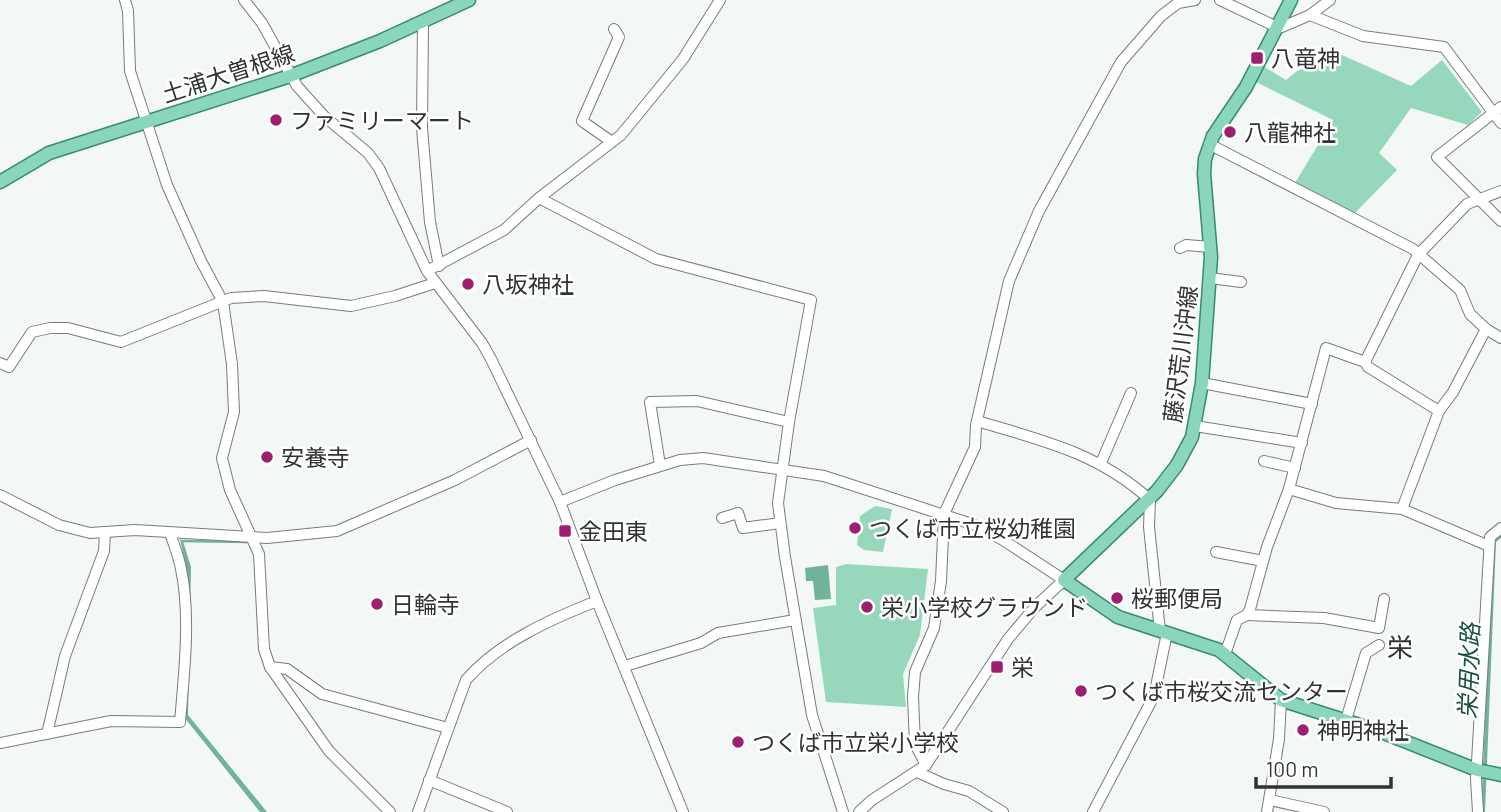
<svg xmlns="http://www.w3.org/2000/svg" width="1501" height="812" font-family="Barlow,'Noto Sans JP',sans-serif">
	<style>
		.green { fill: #97d8bd }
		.water { fill: #70b398 }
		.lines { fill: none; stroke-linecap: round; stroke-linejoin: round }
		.stream { stroke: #70b398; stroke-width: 2.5 }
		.minor-casing { stroke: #787c7a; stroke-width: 12 }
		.major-casing { stroke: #378b6f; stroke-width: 15 }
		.minor { stroke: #fff; stroke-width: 10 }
		.major { stroke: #89d6bc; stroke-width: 12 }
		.poi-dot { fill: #9e1e71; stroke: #fff; stroke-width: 2.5 }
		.labels { text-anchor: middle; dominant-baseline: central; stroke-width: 5; stroke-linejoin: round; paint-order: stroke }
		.poi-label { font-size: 23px; fill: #323433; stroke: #fff; text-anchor: start }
		.street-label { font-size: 23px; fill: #323433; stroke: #fff }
		.water-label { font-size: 24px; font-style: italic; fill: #1c5340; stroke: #fff }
		.quarter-label { font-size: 26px; fill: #323433; stroke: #fff }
	</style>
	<rect width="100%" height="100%" fill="#f3f8f6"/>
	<!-- green -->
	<g class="green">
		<polygon points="1342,55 1411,86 1442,60 1482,112 1468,125 1411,108 1379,153 1397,170 1355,213 1295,183 1333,120 1254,81 1263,66 1286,80 1297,71"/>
		<polygon points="875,506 892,509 883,552 864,550 857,545 860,516"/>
		<polygon points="846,564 928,569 920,635 903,674 906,707 826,702 813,608 836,605 836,567"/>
	</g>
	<!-- water -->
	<g class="water">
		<polygon points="1501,532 1501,538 1496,542 1485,812 1481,812 1493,539"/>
		<polygon points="180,539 183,541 191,567 188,715 267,812 260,812 184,717 186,567"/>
		<polygon points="828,565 831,599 815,600 813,581 806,581 805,568"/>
	</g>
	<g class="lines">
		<!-- stream -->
		<polyline class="stream" points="182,541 247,542"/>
		<!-- minor casing -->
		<g class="minor-casing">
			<g id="minor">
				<polyline points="125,0 128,11 130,71 167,185 201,261 223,302 232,364 234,412 222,458 230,490 259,554 264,649 270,667 329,751 390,812"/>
				<polyline points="244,0 262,23 297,86 324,116 368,153 379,168 427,271 482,343 491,359 560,502 597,601 683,812"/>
				<polyline points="1220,0 1277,27 1282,27 1310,15 1363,36 1444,47 1501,123"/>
				<polyline points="1310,15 1330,0"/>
				<polyline points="423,21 422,128 430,222 439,266"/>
				<polyline points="1501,107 1437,157 1501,221"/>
				<polyline points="612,142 582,121 619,37 614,29"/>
				<polyline points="1209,144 1413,249 1460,290 1470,314 1486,329 1501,338"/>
				<polyline points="539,198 656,259 811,300 789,422 778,503 785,557 812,715 843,812"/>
				<polyline points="1180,248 1186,245 1211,247"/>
				<polyline points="427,271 504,230 539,198 621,135 683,59 720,0"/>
				<polyline points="1210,278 1241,282"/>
				<polyline points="0,363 9,367 32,332 50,328 68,328 121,342 231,298 264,296 351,306 395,296 435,283"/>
				<polyline points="1202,383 1312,404"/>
				<polyline points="1439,411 1453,392 1486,329"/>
				<path d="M977,421C1041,440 1099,453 1150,500L1149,527L1160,631"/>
				<polyline points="1195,426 1302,443"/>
				<polyline points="1264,461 1295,468"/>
				<polyline points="1101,463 1131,393"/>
				<polyline points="660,465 650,402 697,401 789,422"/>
				<polyline points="1289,489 1336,503 1402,509 1439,411 1368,367 1365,362"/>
				<polyline points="0,495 59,525 90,533 135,530 267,538 337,531 455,480 531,440"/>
				<polyline points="560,502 615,480 680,460 703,458 824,476 975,525 1003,540 1064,580 1035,607 1008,639 926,765 872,800 859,812"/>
				<polyline points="1402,509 1489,546"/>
				<polyline points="722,518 738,513 743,528 780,523"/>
				<polyline points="1216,552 1263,561"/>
				<polyline points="1247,615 1324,618 1379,628 1384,599"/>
				<polyline points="1225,654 1237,620 1247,615 1250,609 1267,547 1289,489 1326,348 1365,362 1418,255 1467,204 1501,191"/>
				<polyline points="625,666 701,643 718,633 795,620"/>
				<polyline points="270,667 287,669 322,694 448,728"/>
				<polyline points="1346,720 1366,653 1379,645"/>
				<polyline points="47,734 65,656 104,551 105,532"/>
				<path d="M0,743L111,721L180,722C184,674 191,616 181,569C179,557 174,545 170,533"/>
				<polyline points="926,765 915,744 913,697 915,672 934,628 941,581 944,514 975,447 976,425 1009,281 1039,211 1121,62 1161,16 1178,3 1195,0"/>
				<polyline points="917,772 944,784 969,791 1003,812"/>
				<polyline points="429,780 507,812"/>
				<polyline points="1270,800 1324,812"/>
				<path d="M418,812L466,680C499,642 551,619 597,601"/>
				<polyline points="1093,812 1154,696 1167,633"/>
				<polyline points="1267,812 1279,739 1281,700"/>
				<polyline points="1478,812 1476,779 1490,537 1501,528"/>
			</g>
		</g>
		<!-- major casing -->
		<g class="major-casing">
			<g id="major">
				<polyline points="1291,0 1246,87 1213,136 1205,159 1204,174 1211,257 1202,383 1192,437 1177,465 1157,491 1064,580 1118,617 1219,650 1281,700 1384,733 1477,770 1501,775"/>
				<polyline points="0,182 49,153 290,76 380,41 469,0"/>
			</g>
		</g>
		<!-- minor -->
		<use href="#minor" class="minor"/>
		<!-- major -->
		<use href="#major" class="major"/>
	</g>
	<!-- markers -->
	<g class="poi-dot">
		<rect x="1250" y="51" width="14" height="14" rx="3.5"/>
		<circle cx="276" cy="120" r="7"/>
		<circle cx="1230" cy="132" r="7"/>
		<circle cx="468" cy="284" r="7"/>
		<circle cx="267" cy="457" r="7"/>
		<circle cx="855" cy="528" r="7"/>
		<rect x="558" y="524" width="14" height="14" rx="3.5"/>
		<circle cx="1117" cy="598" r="7"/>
		<circle cx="377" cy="604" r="7"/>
		<circle cx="867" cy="607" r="7"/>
		<rect x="990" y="660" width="14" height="14" rx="3.5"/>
		<circle cx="1081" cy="691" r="7"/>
		<circle cx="1303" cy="730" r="7"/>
		<circle cx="738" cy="742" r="7"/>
	</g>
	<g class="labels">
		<!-- poi labels -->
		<g class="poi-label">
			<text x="1271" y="58">八竜神</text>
			<text x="290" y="120">ファミリーマート</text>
			<text x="1244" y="132">八龍神社</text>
			<text x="482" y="284">八坂神社</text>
			<text x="281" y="457">安養寺</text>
			<text x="869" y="528">つくば市立桜幼稚園</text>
			<text x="579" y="531">金田東</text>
			<text x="1131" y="598">桜郵便局</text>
			<text x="391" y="604">日輪寺</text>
			<text x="881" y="607">栄小学校グラウンド</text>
			<text x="1011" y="667">栄</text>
			<text x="1095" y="691">つくば市桜交流センター</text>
			<text x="1317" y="730">神明神社</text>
			<text x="752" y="742">つくば市立栄小学校</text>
		</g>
		<!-- street labels -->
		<g class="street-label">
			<text transform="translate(228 73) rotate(-18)">土浦大曽根線</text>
			<text transform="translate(1180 354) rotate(-83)">藤沢荒川沖線</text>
		</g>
		<!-- water labels -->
		<g class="water-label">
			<text transform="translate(1468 671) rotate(-88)">栄用水路</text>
		</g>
		<!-- quarter labels -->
		<g class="quarter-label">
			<text x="1400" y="646">栄</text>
		</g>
	</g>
	<!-- scale -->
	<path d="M1256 777v10h135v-10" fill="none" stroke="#323433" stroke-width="3.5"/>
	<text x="1266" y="777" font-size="21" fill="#323433" stroke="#ffffff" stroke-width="5" paint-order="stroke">100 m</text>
</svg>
